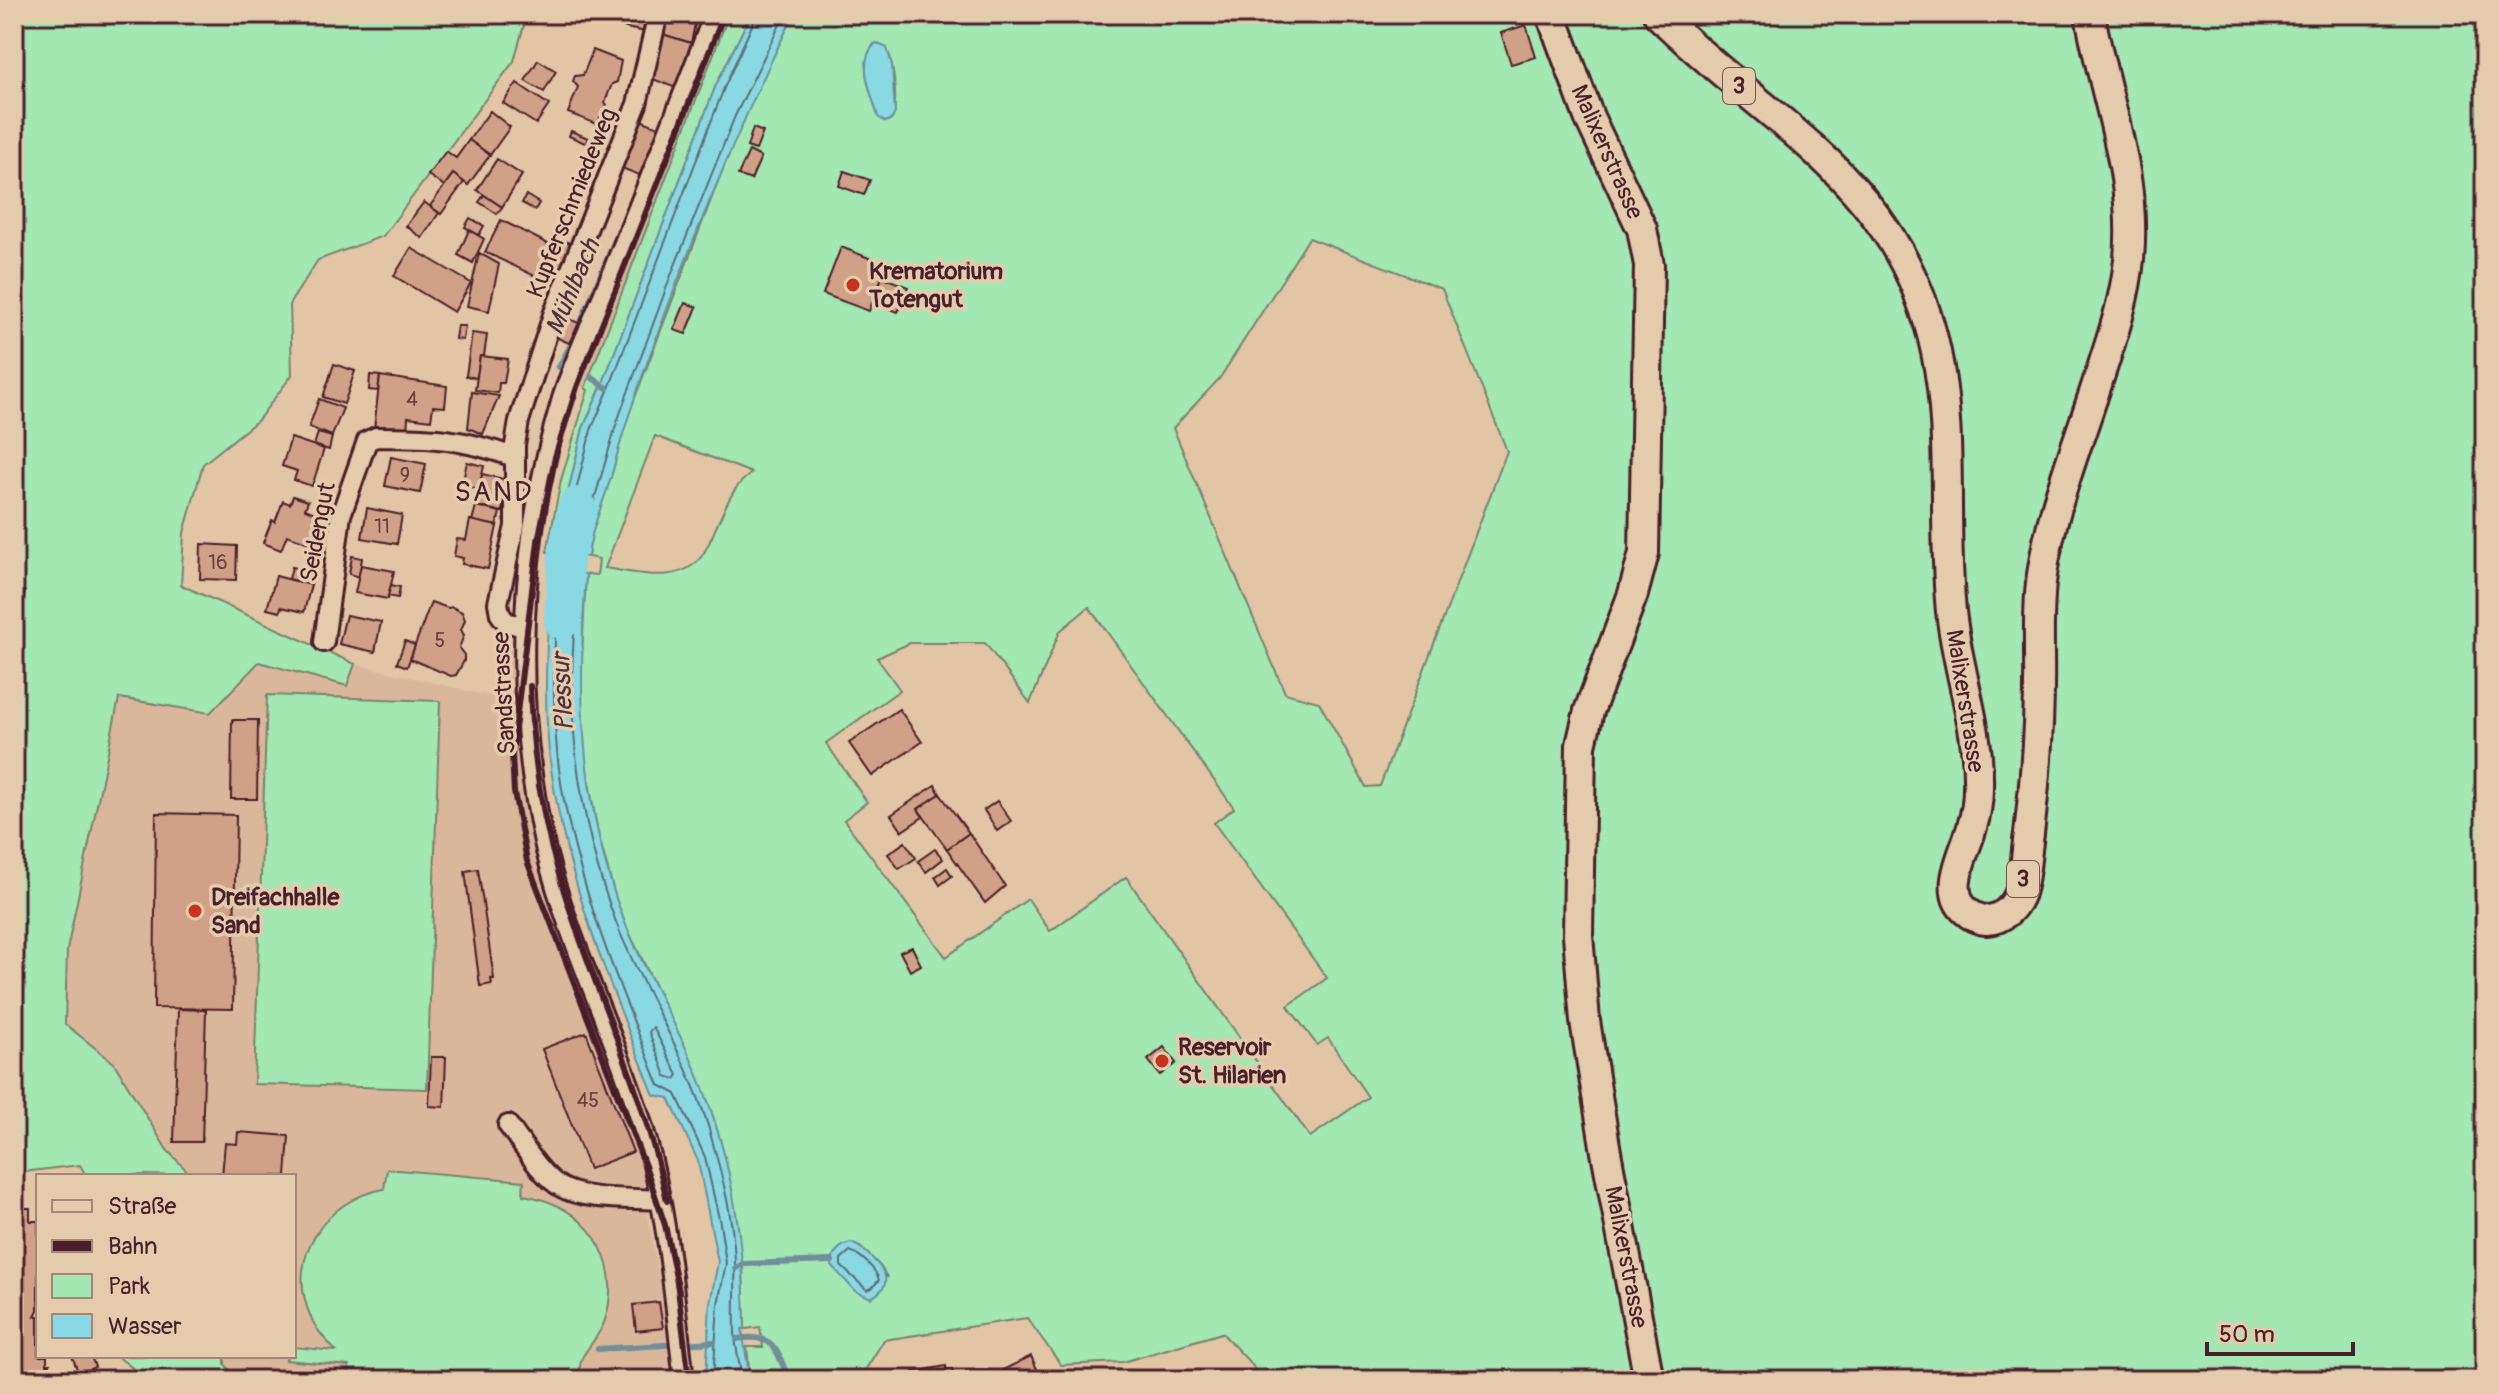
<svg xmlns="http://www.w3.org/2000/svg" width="2499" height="1394" font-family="Pangolin,sans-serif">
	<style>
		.built { fill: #dab79a }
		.green { fill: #a3e7b2; stroke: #76836e; stroke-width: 2; fill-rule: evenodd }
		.water { fill: #88d9e3; stroke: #6f8f99; stroke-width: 2 }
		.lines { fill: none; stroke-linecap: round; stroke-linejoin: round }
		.shore { stroke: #636975; stroke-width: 2 }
		.stream { stroke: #6f8f99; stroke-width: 6 }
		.river { stroke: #88d9e3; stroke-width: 36 }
		.building { fill: #d1a187; stroke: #4a1f2b; stroke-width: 2 }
		.minor-casing { stroke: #4a1f2b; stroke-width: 24 }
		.primary-casing { stroke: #4a1f2b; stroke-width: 34 }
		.minor { stroke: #e3cbab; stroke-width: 18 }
		.primary { stroke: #e3cbab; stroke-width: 28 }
		.rail { stroke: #4a1f2b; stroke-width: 6 }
		.poi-dot { fill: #c8321e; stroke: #e3cbab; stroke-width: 3 }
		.labels { text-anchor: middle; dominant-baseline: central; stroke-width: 7; stroke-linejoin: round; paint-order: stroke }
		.number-label { font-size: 20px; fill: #6c4042 }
		.shield { fill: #e3cbab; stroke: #785351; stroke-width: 2 }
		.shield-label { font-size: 22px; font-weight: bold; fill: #4a1f2b }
		.street-label { font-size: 24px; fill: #4a1f2b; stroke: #e3cbab }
		.poi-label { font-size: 24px; font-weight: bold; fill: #4a1f2b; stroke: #e3cbab; text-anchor: start }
		.water-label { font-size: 26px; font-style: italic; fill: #50323d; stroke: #e3cbab }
		.quarter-label { font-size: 28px; letter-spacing: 2px; fill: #4a1f2b; stroke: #e3cbab }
	</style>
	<rect width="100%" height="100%" fill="#e2c5a5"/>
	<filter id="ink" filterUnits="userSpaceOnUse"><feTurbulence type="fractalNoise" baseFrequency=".0125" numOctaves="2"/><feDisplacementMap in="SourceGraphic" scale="16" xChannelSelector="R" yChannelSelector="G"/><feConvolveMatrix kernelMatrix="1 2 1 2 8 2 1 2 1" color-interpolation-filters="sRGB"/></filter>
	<g filter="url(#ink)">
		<!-- built -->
		<g class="built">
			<polygon points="714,14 729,14 585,388 569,381"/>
			<polygon points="514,647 519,725 615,1071 646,1164 643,1187 677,1380 237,1380 225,1364 225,1356 294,1356 294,1176 192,1176 167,1150 114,1063 65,1024 67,950 119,697 210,713 259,662 347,686 355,664 489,696 499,649"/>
		</g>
		<!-- green -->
		<g class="green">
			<polygon points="14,14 527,14 514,61 383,236 318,260 290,303 292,375 258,420 203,464 184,533 181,585 355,664 347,686 259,662 210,713 119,698 67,950 65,1024 114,1063 167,1150 192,1176 85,1174 80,1165 14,1173"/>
			<polygon points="729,14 751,14 716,85 603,383 583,428 554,553 547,552 561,480 588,390 585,388"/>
			<path d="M794,14H2485V1380H1258L1253,1366L1222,1333L1123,1362L1061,1365L1027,1318L884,1340L859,1380H750L747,1347H763L760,1327L745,1329L743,1264L690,1058L627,928L615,896L598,833L584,754L580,698L586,574L597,575L599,559L588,557L591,534L613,470L625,424L742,119ZM874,44L890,56C894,74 898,101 892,119L885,122C871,101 857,66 874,44ZM1309,238L1442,289L1507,451L1380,786L1366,787L1319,702L1285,693L1173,428L1220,378ZM655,436L752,473C737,483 731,495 723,512C716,526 710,545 701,557C679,586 634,572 605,568ZM1089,607L1234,808L1214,823L1327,978L1288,1006L1317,1045L1328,1038L1368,1097L1310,1137L1126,877L1050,931L1028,899L946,957L844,820L867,802L826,743L900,690L877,658L910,643H985L1030,703L1060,631ZM841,1247H860L880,1266L887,1277L832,1261Z"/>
			<polygon points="267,695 440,701 427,1089 254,1084"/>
			<path d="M387,1169L524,1181L523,1195C584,1204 625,1257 605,1320C600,1335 591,1343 583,1356C579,1362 580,1373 579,1380H348L349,1366L286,1360L287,1356H294V1347L336,1351C326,1340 315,1329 310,1315C285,1257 326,1199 384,1189Z"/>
			<polygon points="117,1356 225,1356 225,1364 237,1380 144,1380 144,1377"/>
		</g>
		<!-- water -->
		<g class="water">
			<path d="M751,14H794C746,111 705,208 667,309C647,363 627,415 613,470C605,500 591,527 588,557L554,553L583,428L603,383L716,85Z"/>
			<path d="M876,43L887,48L892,65L895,113L892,119L885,122L878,117C872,93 855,62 876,43Z"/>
			<path d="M552,569L586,574C578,686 579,783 614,892C632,950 665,1002 690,1057C730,1145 744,1233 745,1329H742L750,1380H706L710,1303L718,1262L698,1161L669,1098L654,1095C610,985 562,871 549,752C543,691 547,630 552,569Z"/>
			<path d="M851,1243C860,1246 865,1251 872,1258C887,1272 893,1286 871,1298L855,1291L832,1266C831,1254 840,1245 851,1243Z"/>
		</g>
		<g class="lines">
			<!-- shore -->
			<g class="shore">
				<polyline points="757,14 724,88 610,386 591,430 564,539 567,546 578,548 581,545 617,422 670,278 735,116 785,14"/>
				<polygon points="653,1027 678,1075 675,1079 666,1076 649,1032"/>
				<path d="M850,1251C861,1255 876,1269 879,1280L872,1288L867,1290L841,1266V1259Z"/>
				<path d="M713,1380L718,1304L726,1263L720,1223L705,1157L676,1094L659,1085C624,998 588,911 568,819C550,742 552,661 559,582L563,579L575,581L577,584C575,622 571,661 572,699C575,778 590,857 619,930C647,998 688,1059 709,1129C721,1172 733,1215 735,1260C736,1284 734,1309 735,1332C735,1347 740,1364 742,1380"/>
			</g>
			<!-- stream -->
			<g class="stream">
				<polyline points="559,367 575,337 620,228"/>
				<polyline points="591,377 607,388"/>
				<polyline points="736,1268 743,1264 832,1261"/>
				<path d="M737,1339C775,1333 776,1349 789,1380"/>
				<polyline points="598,1349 714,1342"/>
			</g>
			<!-- river -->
			<polyline class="river" points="562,621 567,546 577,505"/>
		</g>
		<!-- building -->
		<g class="building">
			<polygon points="607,14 654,14 650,33 626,28 607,17"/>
			<polygon points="665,14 697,14 691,43 662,34"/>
			<polygon points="1526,25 1536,57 1511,64 1501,33"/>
			<polygon points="662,34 691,43 676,88 650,78"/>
			<polygon points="593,50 621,61 617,82 612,84 605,102 607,105 597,124 568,113 578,87 573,81 575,76 583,75"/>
			<polygon points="538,60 556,71 544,92 525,81"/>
			<polygon points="517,83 549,105 536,124 503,103"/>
			<polygon points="490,111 510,127 490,155 469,140"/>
			<polygon points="638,119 661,128 642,176 619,167"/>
			<polygon points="753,128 763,132 756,150 747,147"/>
			<polygon points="571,131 588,138 585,143 569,136"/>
			<polygon points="469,140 490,155 468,185 453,174 444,186 428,175 446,151 456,158"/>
			<polygon points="749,151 761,157 751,180 738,175"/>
			<polygon points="497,159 522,175 502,207 477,190"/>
			<polygon points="844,171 870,180 864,195 839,186"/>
			<polygon points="453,174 464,182 441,214 430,206"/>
			<polygon points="484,195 502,207 497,214 479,202"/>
			<polygon points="526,195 539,203 535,210 522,203"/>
			<polygon points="424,202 439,213 422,238 406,226"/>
			<polygon points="470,218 484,226 479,235 465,227"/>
			<polygon points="501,220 556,248 541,279 485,252"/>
			<polygon points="469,230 484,239 473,263 458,255"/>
			<polygon points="553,236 572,244 560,280 544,273 556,248 549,245"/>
			<polygon points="841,247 887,265 869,311 823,294"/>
			<polygon points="411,248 471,283 454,312 394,276"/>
			<polygon points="479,253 499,264 489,311 467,306"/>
			<polygon points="882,277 908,287 898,312 873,302"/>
			<polygon points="685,303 697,307 686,334 674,330"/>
			<polygon points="562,316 579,323 569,343 553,336"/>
			<polygon points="457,326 465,326 463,340 455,339"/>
			<polygon points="472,333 487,335 484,356 480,356 477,378 466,376"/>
			<polygon points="480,356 508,359 504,383 499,383 498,393 475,390"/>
			<polygon points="334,364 355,371 344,404 323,397"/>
			<polygon points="370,375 380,376 378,391 369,390"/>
			<polygon points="380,376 447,386 445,407 433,406 431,420 408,417 407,433 374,429"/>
			<polygon points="472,392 499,396 483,434 468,428"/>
			<polygon points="319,399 343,408 332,436 309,427"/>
			<polygon points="318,433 332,437 329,450 314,445"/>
			<polygon points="291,438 324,449 312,486 294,480 297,471 282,466"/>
			<polygon points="391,457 426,464 420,493 385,486"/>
			<polygon points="467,462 484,466 479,489 462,485"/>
			<polygon points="482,474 508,480 502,512 476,506"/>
			<polygon points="293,496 308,501 305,509 320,515 309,543 287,535 281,550 263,543 272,520 275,522 283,501 290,504"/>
			<polygon points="476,506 500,512 497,526 472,521"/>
			<polygon points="367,508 402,515 397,544 362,538"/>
			<polygon points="470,520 497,526 488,569 462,564 463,558 454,556 457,539 466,540"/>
			<polygon points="201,544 237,546 236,580 200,579"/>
			<polygon points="352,556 362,558 359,577 349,574"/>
			<polygon points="361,565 394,571 388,599 355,593"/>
			<polygon points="292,567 314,572 311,585 289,579"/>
			<polygon points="276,576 311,585 304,612 281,607 280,612 267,609"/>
			<polygon points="391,585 400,587 398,598 388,596"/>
			<polygon points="14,590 25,592 18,623 14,622"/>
			<polygon points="431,602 448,608 452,607 462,612 465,620 461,630 464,635 459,648 464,655 464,661 456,675 451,676 410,659"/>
			<polygon points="346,615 381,622 375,652 339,644"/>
			<polygon points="405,641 415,645 407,667 397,663"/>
			<polygon points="899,709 922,742 872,776 849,743"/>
			<polygon points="232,720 258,720 257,799 231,799"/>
			<polygon points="935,785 940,794 918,809 923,817 902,831 891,815"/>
			<polygon points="940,794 969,833 947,849 918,809"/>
			<polygon points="997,801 1011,821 997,831 984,810"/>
			<polygon points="156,813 236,815 233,1009 154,1008"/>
			<polygon points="969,833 1005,886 985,903 947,849"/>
			<polygon points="905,842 916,858 899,869 888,854"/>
			<polygon points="935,849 943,859 926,872 918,861"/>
			<polygon points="947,868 952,876 940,885 935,877"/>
			<polygon points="478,869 494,979 491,979 492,984 480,986 465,871"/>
			<polygon points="912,947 921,965 910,971 900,952"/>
			<polygon points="178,1009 206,1010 202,1142 174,1142"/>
			<polygon points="586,1032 633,1152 589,1169 542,1049"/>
			<polygon points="1164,1047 1176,1063 1160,1075 1148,1060"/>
			<polygon points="431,1057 446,1057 444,1107 429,1106"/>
			<polygon points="238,1132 289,1136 286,1176 222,1176 225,1143 237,1144"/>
			<polygon points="14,1208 30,1208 30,1221 38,1221 38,1310 35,1316 38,1316 38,1356 47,1356 47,1364 50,1364 48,1378 51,1380 14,1380"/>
			<polygon points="659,1302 663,1328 636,1331 633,1305"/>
			<polygon points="72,1356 91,1356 95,1367 79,1374"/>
			<polygon points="1031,1356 1042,1380 1008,1380 1003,1370"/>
			<polygon points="946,1366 946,1369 952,1369 954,1380 914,1380 913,1372"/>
		</g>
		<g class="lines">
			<!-- minor casing -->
			<g class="minor-casing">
				<g id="minor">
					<polyline points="524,627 506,622 500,614 498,603 515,526 515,445 519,421 553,315 637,104 658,14"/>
					<path d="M324,642L341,515L367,441L376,437C432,437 460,438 514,457"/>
					<path d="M508,1125C522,1143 541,1176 561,1187C584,1201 633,1198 660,1200"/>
					<path d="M684,1380C674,1297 668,1214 645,1134C617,1037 570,948 546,851C512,705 518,542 562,399C573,363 590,328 604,293C641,200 679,108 714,14"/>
				</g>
			</g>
			<!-- primary casing -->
			<g class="primary-casing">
				<g id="primary">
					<polyline points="1551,14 1589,117 1642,229 1649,265 1644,553 1633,594 1589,711 1581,745 1578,935 1585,1021 1606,1152 1649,1380"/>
					<path d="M1658,14C1771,127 1900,179 1936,352C1954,436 1942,525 1951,611C1957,670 1980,728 1978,788C1978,801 1976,814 1972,827C1966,851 1942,890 1966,911C1987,930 2011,916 2020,893C2026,874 2026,853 2029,834C2036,774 2040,715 2039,655C2039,629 2038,601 2042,575C2051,510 2077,446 2097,384C2110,343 2125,302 2129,259C2137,171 2104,98 2090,14"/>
				</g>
			</g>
			<!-- minor -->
			<use href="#minor" class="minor"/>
			<!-- primary -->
			<use href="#primary" class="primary"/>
			<!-- rail -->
			<g class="rail">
				<path d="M530,686C532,751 541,816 560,878C592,987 644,1089 667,1201"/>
				<polyline points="677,1281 689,1380"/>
				<polyline points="679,1292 665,1225 647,1171 527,861 514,792 512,754 538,541 555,457 577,387 724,14"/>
			</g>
		</g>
	</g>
	<!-- markers -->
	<g class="poi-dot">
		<circle cx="853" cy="285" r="8"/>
		<circle cx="195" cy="911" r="8"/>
		<circle cx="1162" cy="1061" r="8"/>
	</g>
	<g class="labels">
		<!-- number labels -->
		<g class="number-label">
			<text x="412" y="399">4</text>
			<text x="405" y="475">9</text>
			<text x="382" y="526">11</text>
			<text x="218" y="562">16</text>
			<text x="440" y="640">5</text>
			<text x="588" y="1100">45</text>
		</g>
		<!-- shield labels -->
		<g class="shield">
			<rect x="1723" y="68" width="32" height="36" rx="6"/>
			<rect x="2007" y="861" width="32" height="36" rx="6"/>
		</g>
		<g class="shield-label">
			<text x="1739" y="86">3</text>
			<text x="2023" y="879">3</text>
		</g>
		<!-- street labels -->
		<g class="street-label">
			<text transform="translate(1607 152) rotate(66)">Malixerstrasse</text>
			<text transform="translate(572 203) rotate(-68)">Kupferschmiedeweg</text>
			<text transform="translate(318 532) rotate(-79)">Seidengut</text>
			<text transform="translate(504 693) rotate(-93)">Sandstrasse</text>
			<text transform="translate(1965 701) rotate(81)">Malixerstrasse</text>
			<text transform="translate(1626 1257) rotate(79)">Malixerstrasse</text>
		</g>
		<!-- poi labels -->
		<g class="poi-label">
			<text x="869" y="271">Krematorium<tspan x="869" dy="28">Totengut</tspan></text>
			<text x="211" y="897">Dreifachhalle<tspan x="211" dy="28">Sand</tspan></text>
			<text x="1178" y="1047">Reservoir<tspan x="1178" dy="28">St. Hilarien</tspan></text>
		</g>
		<!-- water labels -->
		<g class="water-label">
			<text transform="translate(573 287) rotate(-67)">Mühlbach</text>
			<text transform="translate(563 692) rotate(-93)">Plessur</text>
		</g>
		<!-- quarter labels -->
		<g class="quarter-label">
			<text x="494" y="492">SAND</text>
		</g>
	</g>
	<!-- margin -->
	<rect width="2499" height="1394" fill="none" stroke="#e3cbab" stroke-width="48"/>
	<rect x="24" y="24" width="2451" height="1346" fill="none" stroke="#4a1f2b" stroke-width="3" filter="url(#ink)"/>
	<!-- legend -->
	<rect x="36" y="1174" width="260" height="184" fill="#e3cbab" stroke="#a68678" stroke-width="2"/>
	<rect x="52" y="1200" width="40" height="12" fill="#e3cbab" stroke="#a68678" stroke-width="2"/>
	<text x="108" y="1214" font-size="24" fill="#4a1f2b">Straße</text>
	<rect x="52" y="1240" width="40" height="12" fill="#4a1f2b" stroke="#a68678" stroke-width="2"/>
	<text x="108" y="1254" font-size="24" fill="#4a1f2b">Bahn</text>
	<rect x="52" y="1274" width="40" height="24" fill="#a3e7b2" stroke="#a68678" stroke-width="2"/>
	<text x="108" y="1294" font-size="24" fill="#4a1f2b">Park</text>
	<rect x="52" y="1314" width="40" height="24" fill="#88d9e3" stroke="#a68678" stroke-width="2"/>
	<text x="108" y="1334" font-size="24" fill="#4a1f2b">Wasser</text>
	<!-- scale -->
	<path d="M2207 1342v12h146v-12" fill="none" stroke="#4a1f2b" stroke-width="4"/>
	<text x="2219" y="1342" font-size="24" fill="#4a1f2b" stroke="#e3cbab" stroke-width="6" paint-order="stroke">50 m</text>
</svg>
